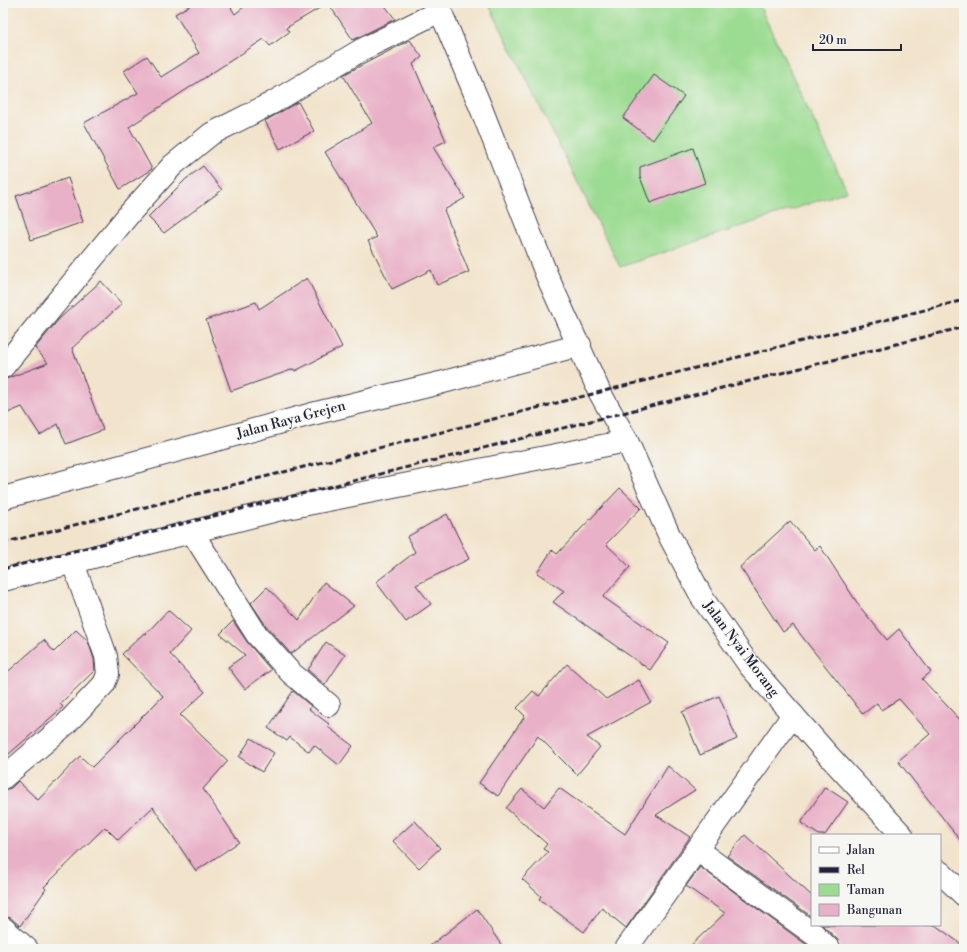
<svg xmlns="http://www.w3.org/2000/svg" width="967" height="952" font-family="'Libre Bodoni',serif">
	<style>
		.green { fill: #9cdc92; stroke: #5f7f66 }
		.building { fill: #e9b1c7 }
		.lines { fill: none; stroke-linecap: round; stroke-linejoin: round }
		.minor-casing { stroke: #413f51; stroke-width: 24 }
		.tertiary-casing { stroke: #413f51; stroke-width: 24 }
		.minor { stroke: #fff; stroke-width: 22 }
		.tertiary { stroke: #fff; stroke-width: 22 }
		.rail { stroke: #22223b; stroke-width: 3; stroke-dasharray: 6 3; stroke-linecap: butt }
		.labels { text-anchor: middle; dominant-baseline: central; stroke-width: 3; stroke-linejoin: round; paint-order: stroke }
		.street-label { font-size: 14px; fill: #22223b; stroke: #f6f6f2 }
	</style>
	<rect width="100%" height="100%" fill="#f6f6f2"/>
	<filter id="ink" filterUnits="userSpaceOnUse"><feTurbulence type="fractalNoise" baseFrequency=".025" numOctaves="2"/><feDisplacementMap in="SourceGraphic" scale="8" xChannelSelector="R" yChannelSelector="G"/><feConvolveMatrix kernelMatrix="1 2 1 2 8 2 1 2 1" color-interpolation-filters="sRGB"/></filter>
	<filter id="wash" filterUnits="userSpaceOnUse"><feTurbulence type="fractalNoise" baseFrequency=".012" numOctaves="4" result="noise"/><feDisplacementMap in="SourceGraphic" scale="16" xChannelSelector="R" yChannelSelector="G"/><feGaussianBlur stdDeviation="0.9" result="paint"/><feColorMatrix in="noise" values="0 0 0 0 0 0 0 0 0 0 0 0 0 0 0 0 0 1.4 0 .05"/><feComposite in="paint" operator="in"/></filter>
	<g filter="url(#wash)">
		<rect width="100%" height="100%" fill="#f2e4cc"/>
		<!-- green -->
		<polygon class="green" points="488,3 758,3 847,191 620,267"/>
		<g id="blocks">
			<!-- building -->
			<g class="building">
				<polygon points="194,3 228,3 235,14 249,3 328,3 286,28 289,32 270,46 264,39 129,127 152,169 120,189 84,123 138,93 124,71 147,56 161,77 199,53 175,14"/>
				<polygon points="328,3 383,3 395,19 353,40"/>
				<polygon points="410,40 422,57 413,64 446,141 433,147 465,198 444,210 469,272 437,285 431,270 392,289 368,241 377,237 325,152 372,123 343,75"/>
				<polygon points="654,75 684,96 653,140 623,118"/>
				<polygon points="298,102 314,131 280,149 265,121"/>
				<polygon points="693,148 705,183 650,203 640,177 640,167"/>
				<polygon points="203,166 222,190 164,233 148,217 186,179"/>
				<polygon points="68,178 83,222 31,240 16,196"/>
				<polygon points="307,278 342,347 295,371 294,369 231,391 206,320 256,302 259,309"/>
				<polygon points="101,281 122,304 72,348 103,430 66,444 58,424 40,435 22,407 3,415 3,380 48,363 35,348 59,319"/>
				<polygon points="620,488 641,508 606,544 630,567 603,597 669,643 650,670 553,602 564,591 537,573 552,550 557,554"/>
				<polygon points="447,514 469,559 416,585 431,604 406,622 376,582 415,552 407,537"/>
				<polygon points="790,521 815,550 820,546 860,607 887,640 899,629 931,672 922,679 964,724 964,845 898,761 930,734 899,699 881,710 877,703 863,714 793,625 783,632 740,567"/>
				<polygon points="324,582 354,606 291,654 267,627 251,603 267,587 299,620"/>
				<polygon points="168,610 191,631 170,654 205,692 180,715 228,761 203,789 239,842 196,871 153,807 118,840 105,827 44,887 46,889 20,926 11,918 3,916 3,790 11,788 18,781 38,800 80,756 92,767 163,696 122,654 144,633 146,634"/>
				<polygon points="233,621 248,643 271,670 245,689 228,667 245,655 220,634"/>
				<polygon points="76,630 88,641 94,659 95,670 60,704 63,707 3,759 3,676 44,640 54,652"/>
				<polygon points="326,642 345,655 325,685 308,670"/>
				<polygon points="567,664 606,699 639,680 651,702 587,737 600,747 577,775 538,736 498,796 479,783 525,716 517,708 533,691 539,696"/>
				<polygon points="293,691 311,706 309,709 329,724 328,727 353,746 339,765 314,745 309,752 290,737 287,741 268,728"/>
				<polygon points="719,696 737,739 700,755 682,712"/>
				<polygon points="251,738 274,753 262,772 239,757"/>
				<polygon points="668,766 695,790 656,815 690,837 626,928 602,908 584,932 539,899 541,896 522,879 548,852 543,849 547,844 506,808 522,789 544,807 559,788 625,834"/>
				<polygon points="825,787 848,802 825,835 819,835 801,823"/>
				<polygon points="415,821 440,848 419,868 393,841"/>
				<polygon points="745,835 812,896 812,917 727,856"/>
				<polygon points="700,867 807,945 811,949 687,949 725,913 686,886"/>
				<polygon points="477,909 504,949 426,949"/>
				<polygon points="822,925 935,925 964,946 964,949 841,949 838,940"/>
			</g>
		</g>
	</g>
	<g filter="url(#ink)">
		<use href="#blocks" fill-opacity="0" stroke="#413f51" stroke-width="1"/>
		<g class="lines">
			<!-- minor casing -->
			<g class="minor-casing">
				<g id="minor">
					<polyline points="3,367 130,213 173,165 211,134 272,103 363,49 440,11"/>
					<polyline points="3,498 312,414 440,383 580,345"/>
					<polyline points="192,532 257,635 290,672 329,705"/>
					<polyline points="3,580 277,510 627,441"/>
					<polyline points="3,778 65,725 104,684 108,674 106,656 73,563"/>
					<polyline points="697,850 815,935 829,949"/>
					<polyline points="3,928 27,949"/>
					<polyline points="626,949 793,715"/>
				</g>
			</g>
			<!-- tertiary casing -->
			<g class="tertiary-casing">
				<g id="tertiary">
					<polyline points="437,3 481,108 547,276 600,393 627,441 670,537 703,599 749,665 829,756 902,835"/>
					<polyline points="940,872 964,895"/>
				</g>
			</g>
			<!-- minor -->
			<use href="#minor" class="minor"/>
			<!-- tertiary -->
			<use href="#tertiary" class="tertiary"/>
			<!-- rail -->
			<g class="rail">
				<polyline points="3,543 964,300"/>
				<polyline points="3,569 964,327"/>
			</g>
		</g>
	</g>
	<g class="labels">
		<!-- street labels -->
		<g class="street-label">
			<text transform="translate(291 420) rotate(-15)">Jalan Raya Grejen</text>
			<text transform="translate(741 649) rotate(53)">Jalan Nyai Morang</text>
		</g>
	</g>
	<!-- margin -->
	<rect width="967" height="952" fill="none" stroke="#f6f6f2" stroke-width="16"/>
	<!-- legend -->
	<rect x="811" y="834" width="130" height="92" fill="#f6f6f2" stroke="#a1a1a9"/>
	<rect x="819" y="847" width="20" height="6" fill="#ffffff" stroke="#a1a1a9"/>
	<text x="847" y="854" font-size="12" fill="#22223b">Jalan</text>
	<rect x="819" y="867" width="20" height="6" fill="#22223b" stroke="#a1a1a9"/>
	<text x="847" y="874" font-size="12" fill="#22223b">Rel</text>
	<rect x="819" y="884" width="20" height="12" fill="#9cdc92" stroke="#a1a1a9"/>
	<text x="847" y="894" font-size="12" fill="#22223b">Taman</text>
	<rect x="819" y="904" width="20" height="12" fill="#e9b1c7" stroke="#a1a1a9"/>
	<text x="847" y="914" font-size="12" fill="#22223b">Bangunan</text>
	<!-- scale -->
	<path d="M813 44v6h88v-6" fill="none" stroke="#22223b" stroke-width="2"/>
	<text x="819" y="44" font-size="12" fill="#22223b" stroke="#f6f6f2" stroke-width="3" paint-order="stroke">20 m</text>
</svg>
